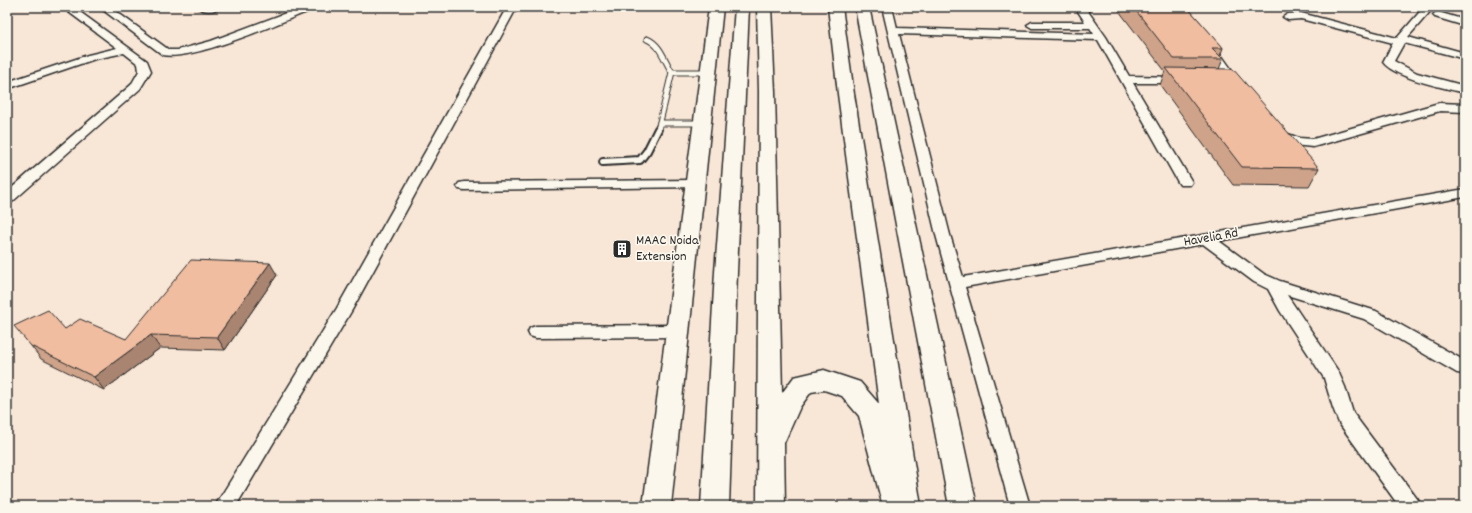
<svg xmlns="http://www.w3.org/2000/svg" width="1472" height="513" font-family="Dekko,sans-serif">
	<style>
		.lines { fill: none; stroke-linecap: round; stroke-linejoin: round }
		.lane-far1-casing { stroke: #2b2b2b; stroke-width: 7 }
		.lane-casing { stroke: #2b2b2b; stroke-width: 10 }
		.street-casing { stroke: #2b2b2b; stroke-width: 3 }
		.secondary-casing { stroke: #2b2b2b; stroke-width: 3 }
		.lane-far1 { stroke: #fbf7ec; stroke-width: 5 }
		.lane { stroke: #fbf7ec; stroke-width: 6 }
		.street { fill: #fbf7ec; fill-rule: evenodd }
		.secondary { fill: #fbf7ec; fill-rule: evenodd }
		.wall { fill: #cea38a; stroke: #2b2b2b }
		.shaded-wall { fill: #a88471; stroke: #2b2b2b }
		.building { fill: #f0bda1; stroke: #2b2b2b }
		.labels { text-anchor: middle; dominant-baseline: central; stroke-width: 3.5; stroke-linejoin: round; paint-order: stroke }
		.street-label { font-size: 14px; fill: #2b2b2b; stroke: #fbf7ec }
		.poi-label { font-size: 14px; fill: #2b2b2b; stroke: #fbf7ec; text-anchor: start }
	</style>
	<rect width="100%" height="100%" fill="#f8e6d6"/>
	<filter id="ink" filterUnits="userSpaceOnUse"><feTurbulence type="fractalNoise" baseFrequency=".025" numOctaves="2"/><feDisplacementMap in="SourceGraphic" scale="8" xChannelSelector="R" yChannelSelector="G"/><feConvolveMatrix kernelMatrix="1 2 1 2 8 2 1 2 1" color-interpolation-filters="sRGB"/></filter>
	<g filter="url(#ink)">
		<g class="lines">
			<!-- lane-far1 casing -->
			<g class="lane-far1-casing">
				<g id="lane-far1">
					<path d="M647,39C661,45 664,60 672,72L658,130"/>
					<polyline points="672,72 708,72"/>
					<polyline points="660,123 702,123"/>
				</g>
			</g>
			<!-- lane casing -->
			<g class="lane-casing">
				<polyline id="lane" points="603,162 640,160 647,151 658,129"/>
			</g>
			<!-- street casing -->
			<g class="street-casing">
				<g id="street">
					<polygon points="62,7 73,7 147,61 151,71 140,89 12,202 7,203 7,192 131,85 139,71 138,64 124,53 95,59 7,89 7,82 88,55 117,48"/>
					<path d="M99,7H110L169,50H178L211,41L302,7H316L314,9C284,21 191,62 163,55Z"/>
					<path d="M197,7H221C216,12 202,12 197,7Z"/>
					<polygon points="507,7 517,7 352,310 236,506 215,506 337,308"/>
					<polygon points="882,7 892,7 897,28 1094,34 1090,28 1032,28 1027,25 1032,22 1085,22 1075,7 1085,7 1106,37 1129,76 1182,77 1188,80 1182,83 1133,83 1192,182 1190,185 1180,185 1178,182 1098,40 899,34 950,235 963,277 1465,189 1465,197 1219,241 1264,274 1280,281 1376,311 1465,361 1465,374 1457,373 1364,319 1287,295 1338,371 1345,387 1353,413 1418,500 1421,506 1399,506 1339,423 1333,408 1324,378 1280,311 1268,289 1254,282 1203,244 965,287 1030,506 1010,506 936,235"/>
					<path d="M1424,7H1434L1408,37L1465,53V59L1404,43L1394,61L1417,73L1465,86V93C1445,88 1394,78 1383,62L1393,43L1301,19L1288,20L1283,17L1288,14L1301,13L1397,38Z"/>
					<polygon points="1438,12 1465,20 1465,26 1435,17 1433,15 1435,13"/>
					<polygon points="1210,44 1214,45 1242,84 1244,86 1242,88 1234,88 1205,47"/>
					<polygon points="1439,103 1465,104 1465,112 1440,111 1313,147 1293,145 1273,137 1271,134 1273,131 1277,130 1299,138 1313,139"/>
					<polygon points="695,180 700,181 702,184 700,187 464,190 459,189 457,186 459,183 464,182"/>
					<polygon points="678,325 684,327 686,331 684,335 678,337 536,338 530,336 528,332 530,328 536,326"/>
				</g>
			</g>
			<!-- secondary casing -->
			<g class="secondary-casing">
				<g id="secondary">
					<polygon points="709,7 723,7 671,506 643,506"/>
					<polygon points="735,7 749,7 737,272 729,506 701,506 715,272"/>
					<polygon points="757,7 771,7 775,92 782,393 794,377 824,370 860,382 879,404 838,94 828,7 842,7 854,94 921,506 884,506 881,499 859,416 842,396 824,390 811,392 800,407 784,443 785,506 757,506 759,92"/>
					<polygon points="855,7 869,7 977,506 949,506"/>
				</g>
			</g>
			<!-- lane-far1 -->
			<use href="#lane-far1" class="lane-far1"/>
			<!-- lane -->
			<use href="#lane" class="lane"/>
			<!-- street -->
			<use href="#street" class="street"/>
			<!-- secondary -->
			<use href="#secondary" class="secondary"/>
		</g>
		<!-- wall -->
		<g class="wall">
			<polygon points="1116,7 1187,7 1223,48 1220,56 1223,59 1219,69 1319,168 1309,186 1233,185 1160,85 1165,71"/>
			<polygon points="277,275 225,350 160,348 104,390 41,359 31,346 65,329 126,339"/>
		</g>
		<!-- shaded-wall -->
		<g class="shaded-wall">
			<polygon points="270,263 277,275 225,350 217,337"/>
			<polygon points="151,335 160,348 104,390 94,377"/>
		</g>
		<!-- building -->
		<g class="building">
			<polygon points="1133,7 1187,7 1221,45 1223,48 1212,48 1223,59 1174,59"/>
			<polygon points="1166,68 1233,69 1319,168 1242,167"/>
			<polygon points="191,260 270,263 217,337 151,335 94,377 31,346 14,326 48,310 65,329 80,319 126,339"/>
		</g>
	</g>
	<!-- icons -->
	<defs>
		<g id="building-square" transform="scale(1)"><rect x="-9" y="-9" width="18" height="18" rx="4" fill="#2b2b2b" stroke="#fbf7ec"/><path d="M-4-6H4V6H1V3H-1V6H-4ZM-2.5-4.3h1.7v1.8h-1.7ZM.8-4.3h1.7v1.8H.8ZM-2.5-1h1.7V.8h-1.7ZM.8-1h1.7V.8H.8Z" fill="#fff"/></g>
	</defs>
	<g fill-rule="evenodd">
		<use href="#building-square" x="622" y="249"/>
	</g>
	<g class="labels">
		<!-- street labels -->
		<g class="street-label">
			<text transform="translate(1211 238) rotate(-10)">Havelia Rd</text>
		</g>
		<!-- poi labels -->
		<g class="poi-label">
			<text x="636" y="241">MAAC Noida<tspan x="636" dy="16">Extension</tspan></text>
		</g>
	</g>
	<!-- margin -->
	<rect width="1472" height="513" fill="none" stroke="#fbf7ec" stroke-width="24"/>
	<rect x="12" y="12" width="1448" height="489" fill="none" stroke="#2b2b2b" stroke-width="1.5" filter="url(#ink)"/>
</svg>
